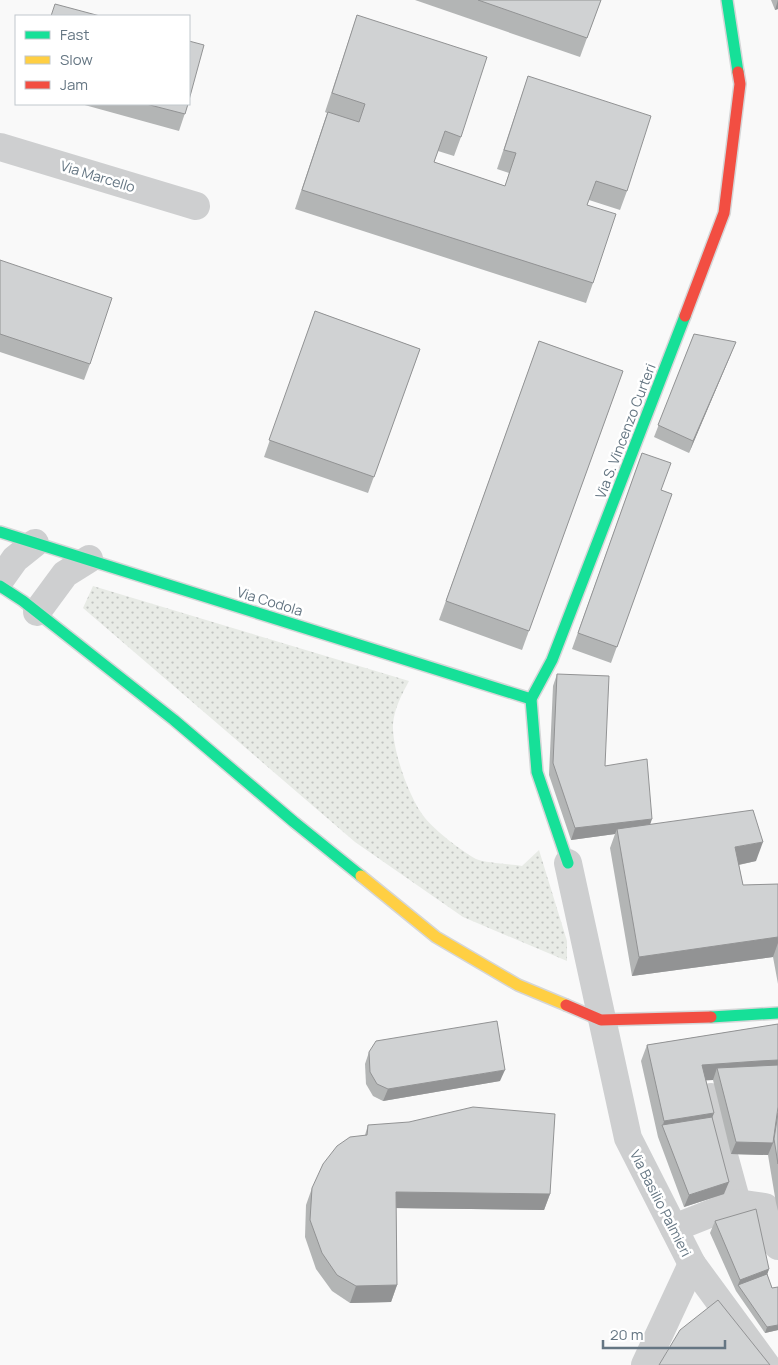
<svg xmlns="http://www.w3.org/2000/svg" width="778" height="1365" font-family="Manrope,sans-serif">
	<style>
		.park { fill: url(#park-dots) }
		.lines { fill: none; stroke-linecap: round; stroke-linejoin: round }
		.fast-casing { stroke: #d5d6d7; stroke-width: 14 }
		.slow-casing { stroke: #d5d6d7; stroke-width: 14 }
		.jam-casing { stroke: #d5d6d7; stroke-width: 14 }
		.street { stroke: #cecfd0; stroke-width: 28 }
		.fast { stroke: #16e098; stroke-width: 11 }
		.slow { stroke: #ffcf43; stroke-width: 11 }
		.jam { stroke: #f24e42; stroke-width: 11 }
		.wall { fill: #b3b5b5 }
		.shaded-wall { fill: #929394 }
		.building { fill: #d0d2d3; stroke: #929394 }
		.labels { text-anchor: middle; dominant-baseline: central; stroke-width: 5; stroke-linejoin: round; paint-order: stroke }
		.street-label { font-size: 14px; fill: #657683; stroke: #fff }
	</style>
	<defs>
		<pattern id="park-dots" width="8" height="8" patternUnits="userSpaceOnUse" patternTransform="scale(1.25)"><rect width="8" height="8" fill="#e8ebe6"/><path d="M2 2h.1M6 6h.1" fill="none" stroke="#c0c3c0" stroke-width="1.8" stroke-linecap="round"/></pattern>
	</defs>
	<rect width="100%" height="100%" fill="#f9f9f9"/>
	<!-- park -->
	<path class="park" d="M93,586L409,681C402,694 394,709 393,724C392,750 409,798 425,818C437,832 460,850 476,859C485,863 511,864 522,866L539,850L567,941V961L463,917L355,842L83,608Z"/>
	<g class="lines">
		<!-- fast casing -->
		<g class="fast-casing">
			<g id="fast">
				<polyline points="727,0 738,72"/>
				<polyline points="0,532 531,699"/>
				<polyline points="0,586 23,601 174,720 294,822 361,876"/>
				<polyline points="568,863 537,772 531,699 552,660 685,316"/>
				<polyline points="711,1017 778,1013"/>
			</g>
		</g>
		<!-- slow casing -->
		<g class="slow-casing">
			<polyline id="slow" points="361,876 436,937 518,985 566,1005"/>
		</g>
		<!-- jam casing -->
		<g class="jam-casing">
			<g id="jam">
				<polyline points="685,316 724,213 740,84 738,72"/>
				<polyline points="566,1005 601,1020 711,1017"/>
			</g>
		</g>
		<!-- street -->
		<g class="street">
			<polyline points="0,147 196,206"/>
			<polyline points="0,580 15,559 35,543"/>
			<polyline points="37,612 65,574 89,559"/>
			<polyline points="568,863 628,1138 692,1264 766,1365"/>
			<polyline points="711,1097 720,1141 737,1203"/>
			<polyline points="674,1228 737,1203 765,1207 778,1246"/>
			<polyline points="645,1365 692,1264"/>
		</g>
		<!-- fast -->
		<use href="#fast" class="fast"/>
		<!-- slow -->
		<use href="#slow" class="slow"/>
		<!-- jam -->
		<use href="#jam" class="jam"/>
	</g>
	<!-- wall -->
	<g class="wall">
		<polygon points="415,0 601,0 580,57"/>
		<polygon points="771,0 778,0 778,9 775,10"/>
		<polygon points="357,15 461,137 454,156 438,151 434,162 505,186 509,173 497,169 528,76 627,191 620,210 589,200 587,205 593,283 586,303 295,209 327,113 325,112"/>
		<polygon points="81,104 188,104 179,131"/>
		<polygon points="0,260 90,364 84,380 0,352"/>
		<polygon points="315,311 420,349 368,493 264,457"/>
		<polygon points="694,334 731,354 689,453 654,437"/>
		<polygon points="539,341 623,371 522,650 439,620"/>
		<polygon points="642,453 661,490 672,494 611,663 572,649"/>
		<polygon points="557,674 605,766 650,824 756,861 739,865 743,885 778,884 778,984 773,957 632,976 610,848 615,834 571,840 549,775 553,686"/>
		<polygon points="778,1024 778,1211 776,1203 768,1155 731,1154 713,1080 706,1080 714,1113 712,1117 724,1194 684,1207 658,1137 641,1061 647,1045"/>
		<polygon points="369,1052 500,1081 383,1101 373,1096 366,1084 365,1064"/>
		<polygon points="368,1125 550,1194 544,1210 396,1208 397,1285 391,1302 350,1303 332,1291 316,1269 305,1237 306,1205 312,1188 365,1135"/>
		<polygon points="715,1221 769,1269 767,1274 772,1288 778,1330 765,1333 736,1291 710,1233"/>
	</g>
	<!-- shaded-wall -->
	<g class="shaded-wall">
		<polygon points="778,0 778,9 775,10"/>
		<polygon points="736,342 731,354 689,453 693,441"/>
		<polygon points="652,819 648,831 617,829 615,834 571,840 575,828"/>
		<polygon points="763,842 756,861 728,867 735,847"/>
		<polygon points="778,937 778,943 773,957 632,976 639,957"/>
		<polygon points="778,1060 778,1076 717,1068 713,1080 697,1081 702,1065 759,1061"/>
		<polygon points="505,1070 500,1081 383,1101 388,1089"/>
		<polygon points="714,1113 708,1129 663,1125 664,1121"/>
		<polygon points="736,1142 773,1143 768,1155 731,1154"/>
		<polygon points="729,1182 724,1194 684,1207 689,1195"/>
		<polygon points="396,1192 550,1194 544,1210 390,1208"/>
		<polygon points="769,1269 765,1281 738,1285 740,1280"/>
		<polygon points="397,1285 391,1302 350,1303 356,1286"/>
		<polygon points="778,1325 778,1330 765,1333 767,1327"/>
	</g>
	<!-- building -->
	<g class="building">
		<polygon points="478,0 601,0 587,38"/>
		<polygon points="55,4 100,16 51,16"/>
		<polygon points="357,15 487,57 461,137 445,131 434,162 505,186 516,153 504,150 528,76 651,116 627,191 596,181 587,205 616,214 593,283 302,190 328,112 359,122 365,104 332,93"/>
		<polygon points="189,41 204,45 189,100"/>
		<polygon points="146,104 188,104 185,114"/>
		<polygon points="0,260 112,298 90,364 0,334"/>
		<polygon points="315,311 420,349 374,477 269,440"/>
		<polygon points="694,334 736,342 693,441 658,425"/>
		<polygon points="539,341 623,371 529,631 446,601"/>
		<polygon points="642,453 671,463 661,490 672,494 617,647 578,633"/>
		<polygon points="557,674 609,676 605,766 647,759 652,819 575,828 553,763"/>
		<polygon points="753,810 763,842 735,847 743,885 778,884 778,937 639,957 617,829"/>
		<polygon points="497,1021 505,1070 388,1089 377,1084 370,1072 369,1052 376,1041"/>
		<polygon points="778,1024 778,1060 759,1061 702,1065 714,1113 664,1121 647,1045"/>
		<polygon points="778,1065 778,1107 773,1143 736,1142 717,1068"/>
		<polygon points="473,1107 555,1114 550,1194 396,1192 397,1285 356,1286 337,1275 322,1253 310,1220 312,1188 323,1164 337,1146 350,1137 367,1135 368,1125 409,1122"/>
		<polygon points="778,1113 778,1164 774,1139"/>
		<polygon points="712,1117 729,1182 689,1195 662,1125"/>
		<polygon points="756,1209 769,1269 740,1280 715,1221"/>
		<polygon points="767,1274 772,1288 778,1287 778,1325 767,1327 738,1285"/>
		<polygon points="718,1300 770,1365 659,1365 680,1330"/>
	</g>
	<g class="labels">
		<!-- street labels -->
		<g class="street-label">
			<text transform="translate(98 176) rotate(17)">Via Marcello</text>
			<text transform="translate(625 431) rotate(-69)">Via S. Vincenzo Curteri</text>
			<text transform="translate(270 601) rotate(17)">Via Codola</text>
			<text transform="translate(661 1203) rotate(63)">Via Basilio Palmieri</text>
		</g>
	</g>
	<!-- legend -->
	<rect x="15" y="15" width="175" height="90" fill="#ffffff" stroke="#c1c8cd"/>
	<rect x="25" y="31" width="25" height="8" fill="#16e098" stroke="#c1c8cd"/>
	<text x="60" y="40" font-size="15" fill="#657683">Fast</text>
	<rect x="25" y="56" width="25" height="8" fill="#ffcf43" stroke="#c1c8cd"/>
	<text x="60" y="65" font-size="15" fill="#657683">Slow</text>
	<rect x="25" y="81" width="25" height="8" fill="#f24e42" stroke="#c1c8cd"/>
	<text x="60" y="90" font-size="15" fill="#657683">Jam</text>
	<!-- scale -->
	<path d="M603 1340v8h122v-8" fill="none" stroke="#657683" stroke-width="2.5"/>
	<text x="610" y="1340" font-size="15" fill="#657683" stroke="#ffffff" stroke-width="4" paint-order="stroke">20 m</text>
</svg>
